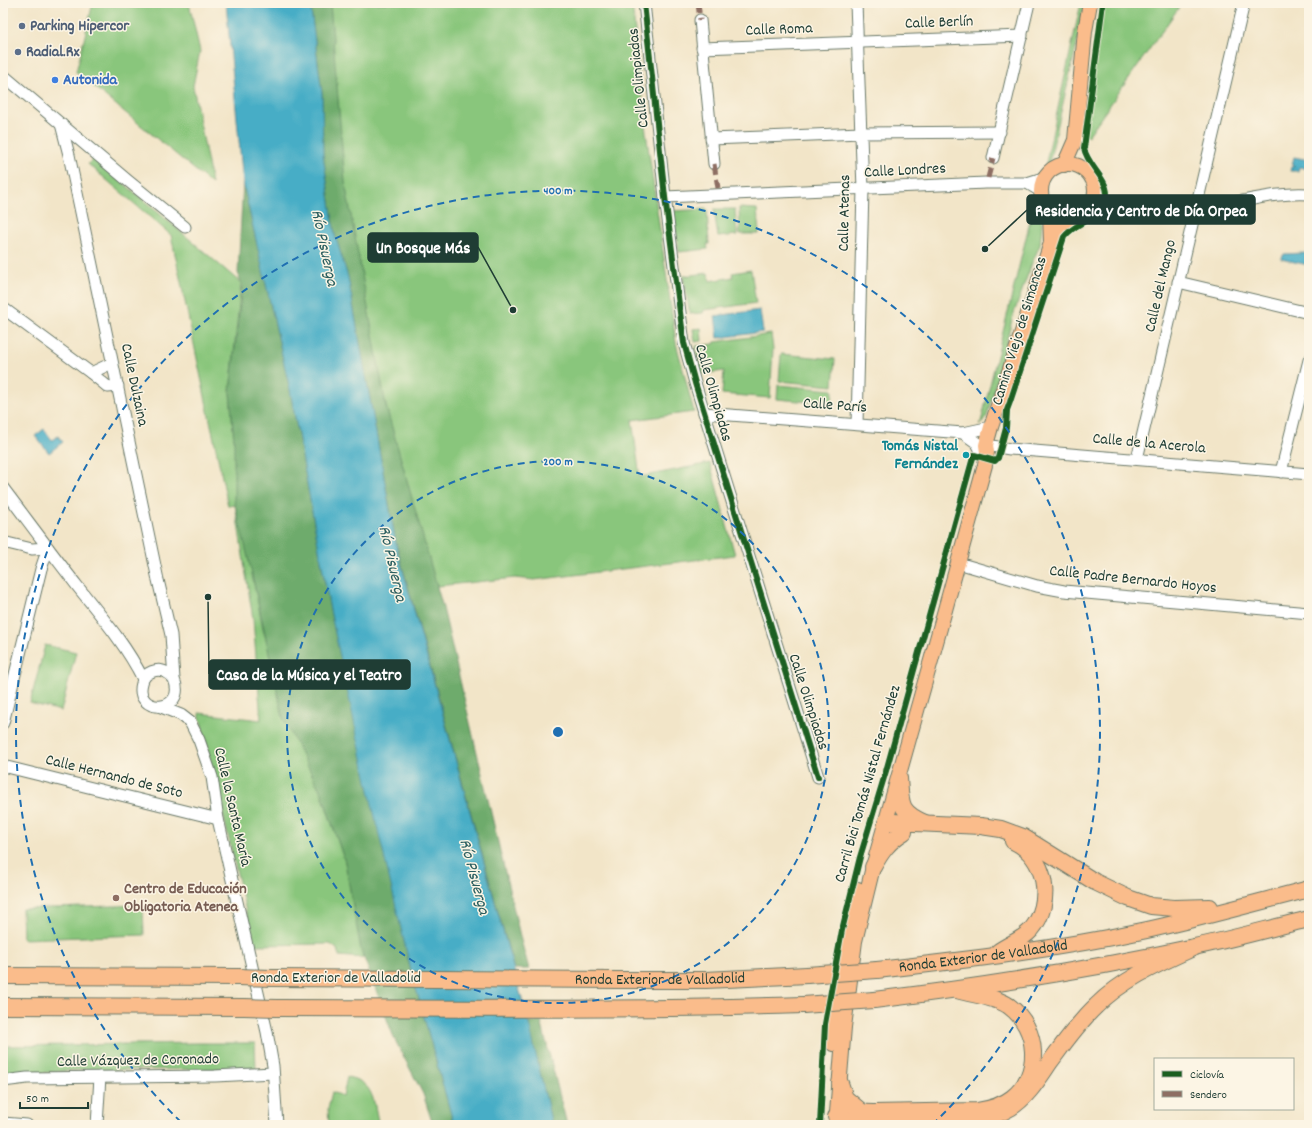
<svg xmlns="http://www.w3.org/2000/svg" width="1312" height="1128" font-family="Dekko,sans-serif">
	<style>
		.green { fill: #89c67c; stroke: #548258 }
		.forest { fill: #6eab6c; stroke: #467450 }
		.water { fill: #46adc6; stroke: #32757d }
		.lines { fill: none; stroke-linecap: round; stroke-linejoin: round }
		.minor-casing { stroke: #697868; stroke-width: 13 }
		.major-casing { stroke: #697868; stroke-width: 16 }
		.highway-casing { stroke: #697868; stroke-width: 18 }
		.minor { stroke: #fff; stroke-width: 11 }
		.major { stroke: #fabc8b; stroke-width: 14 }
		.highway { stroke: #fabc8b; stroke-width: 16 }
		.highway-bridge-casing { stroke: #697868; stroke-width: 18; stroke-linecap: butt }
		.highway-bridge { stroke: #fabc8b; stroke-width: 16 }
		.quiet { stroke: #8d6e63; stroke-width: 5; stroke-dasharray: 10 5; stroke-linecap: butt }
		.cycleway-casing { stroke: #fcf5e5; stroke-width: 8 }
		.cycleway { stroke: #1b5e20; stroke-width: 6 }
		.ring { fill: none; stroke: #1f6fb2; stroke-width: 2; stroke-dasharray: 7 5 }
		.service-dot { fill: #5c6f8a; stroke: #fcf5e5; stroke-width: 1.5 }
		.shop-dot { fill: #3f7fe0; stroke: #fcf5e5; stroke-width: 1.5 }
		.culture-dot { fill: #0f9aa8; stroke: #fcf5e5; stroke-width: 1.5 }
		.education-dot { fill: #8d6e63; stroke: #fcf5e5; stroke-width: 1.5 }
		.labels { text-anchor: middle; dominant-baseline: central; stroke-width: 3; stroke-linejoin: round; paint-order: stroke }
		.street-label { font-size: 16px; fill: #1f3d34; stroke: #fcf5e5 }
		.service-label { font-size: 16px; font-weight: bold; fill: #4e5e75; stroke: #fcf5e5; text-anchor: start }
		.shop-label { font-size: 16px; font-weight: bold; fill: #366cbe; stroke: #fcf5e5; text-anchor: start }
		.culture-label { font-size: 16px; font-weight: bold; fill: #0d838f; stroke: #fcf5e5; text-anchor: end }
		.education-label { font-size: 16px; font-weight: bold; fill: #785e54; stroke: #fcf5e5; text-anchor: start }
		.water-label { font-size: 17px; font-style: italic; fill: #2b5f60; stroke: #fcf5e5 }
		.centre { fill: #1f6fb2; stroke: #fcf5e5; stroke-width: 2 }
		.ring-label { font-size: 12px; text-anchor: middle; font-weight: bold; fill: #1f6fb2; stroke: #fcf5e5; stroke-width: 3; stroke-linejoin: round; paint-order: stroke }
		.leader { fill: none; stroke: #1f3d34; stroke-width: 1.5 }
		.callout-dot { fill: #1f3d34; stroke: #fcf5e5; stroke-width: 1.5 }
		.callout { fill: #1f3d34; stroke: #1f3d34; stroke-width: 1.5 }
		.callout-label { font-size: 17px; text-anchor: middle; font-weight: bold; fill: #fff }
	</style>
	<rect width="100%" height="100%" fill="#fcf5e5"/>
	<filter id="ink" filterUnits="userSpaceOnUse"><feTurbulence type="fractalNoise" baseFrequency=".025" numOctaves="2"/><feDisplacementMap in="SourceGraphic" scale="8" xChannelSelector="R" yChannelSelector="G"/><feConvolveMatrix kernelMatrix="1 2 1 2 8 2 1 2 1" color-interpolation-filters="sRGB"/></filter>
	<filter id="wash" filterUnits="userSpaceOnUse"><feTurbulence type="fractalNoise" baseFrequency=".012" numOctaves="4" result="noise"/><feDisplacementMap in="SourceGraphic" scale="16" xChannelSelector="R" yChannelSelector="G"/><feGaussianBlur stdDeviation="0.9" result="paint"/><feColorMatrix in="noise" values="0 0 0 0 0 0 0 0 0 0 0 0 0 0 0 0 0 1.4 0 .05"/><feComposite in="paint" operator="in"/></filter>
	<g filter="url(#wash)">
		<rect width="100%" height="100%" fill="#f2e5c8"/>
		<!-- green -->
		<g class="green">
			<polygon points="93,3 189,3 200,51 193,86 212,184 76,72"/>
			<polygon points="310,3 632,3 645,125 676,343 694,412 632,420 640,477 710,463 735,555 534,580 515,578 408,589 397,549 348,277 335,235 323,155 322,93"/>
			<polygon points="1081,3 1085,3 1080,30 1048,167 1045,167"/>
			<polygon points="1102,3 1182,3 1088,136 1083,135"/>
			<polygon points="94,158 241,283 230,392 234,440 252,574 264,633 322,794 345,862 363,958 339,956 337,949 330,944 254,945 199,713 261,720 253,619 235,505 228,506 171,235 88,164"/>
			<polygon points="739,208 757,209 759,234 740,234"/>
			<polygon points="707,209 709,244 707,244 708,249 679,252 673,211"/>
			<polygon points="714,209 735,209 737,235 718,237"/>
			<polygon points="1033,209 1038,210 1042,223 1040,245 1032,263 1013,316 987,416 980,426"/>
			<polygon points="751,270 756,303 704,310 703,313 690,314 683,276 708,273 710,281 733,277 732,273"/>
			<polygon points="701,328 702,341 695,342 693,329"/>
			<polygon points="771,334 773,349 770,398 722,394 724,371 702,374 696,346 714,344 715,342"/>
			<polygon points="781,354 835,359 833,386 779,381"/>
			<polygon points="778,385 833,390 832,404 777,399"/>
			<polygon points="45,645 76,652 61,711 30,703"/>
			<polygon points="143,905 144,935 23,939 22,909"/>
			<polygon points="196,1043 255,1043 256,1069 77,1070 3,1076 3,1046"/>
			<path d="M347,1077C375,1082 373,1101 379,1125H329L328,1108L332,1092L343,1096Z"/>
		</g>
		<!-- forest -->
		<g class="forest">
			<polygon points="310,3 330,3 345,182 386,406 443,608 521,940 529,969 514,969 396,543 348,277 335,235 323,155 322,93"/>
			<polygon points="243,183 290,390 330,610 410,967 454,1125 433,1125 423,1094 394,1038 361,950 345,862 322,794 283,718 252,574 234,501 234,440 230,392 242,285 238,273"/>
			<polygon points="541,1021 567,1125 552,1125 528,1023"/>
		</g>
		<!-- water -->
		<g class="water">
			<polygon points="226,3 310,3 322,93 323,155 335,235 348,277 397,549 530,1028 552,1125 454,1125 410,967 373,809 330,610 290,390 243,183"/>
			<polygon points="1294,157 1309,160 1309,169 1299,167 1298,171 1290,171 1291,167 1295,166 1292,165"/>
			<polygon points="1305,253 1309,256 1308,265 1281,259 1284,254"/>
			<polygon points="760,310 763,332 718,338 715,316"/>
			<polygon points="44,429 52,440 58,436 63,442 49,453 35,436"/>
		</g>
	</g>
	<g filter="url(#ink)">
		<g class="lines">
			<!-- minor casing -->
			<g class="minor-casing">
				<g id="minor">
					<polyline points="644,3 665,197 684,343 695,383 818,777"/>
					<polyline points="856,3 863,189 857,424"/>
					<polyline points="700,20 714,164"/>
					<polyline points="702,48 1022,36"/>
					<polyline points="3,75 127,180 185,227"/>
					<path d="M61,124L69,155L158,580L171,635L174,679C188,714 133,715 142,683C144,672 158,667 167,673C170,674 172,677 174,679"/>
					<polyline points="711,139 861,133 1000,132"/>
					<polyline points="993,158 1029,3"/>
					<polyline points="1027,183 1042,192"/>
					<path d="M1095,189C1098,193 1102,198 1106,200C1112,204 1123,204 1130,205C1159,211 1192,210 1221,205C1251,200 1279,192 1309,194"/>
					<polyline points="665,197 986,183 1027,183 1046,177"/>
					<polyline points="1088,209 1106,200"/>
					<polyline points="1178,282 1309,313"/>
					<polyline points="3,308 91,373 112,363"/>
					<polyline points="91,373 108,387 118,386"/>
					<polyline points="704,413 963,433 991,427"/>
					<polyline points="963,433 977,443 981,451"/>
					<polyline points="986,445 1010,449 1309,474"/>
					<polyline points="1137,459 1244,3"/>
					<polyline points="1281,472 1309,360"/>
					<path d="M3,488C28,521 53,555 78,587C102,617 126,645 143,679"/>
					<polyline points="3,542 32,549 48,548"/>
					<polyline points="958,563 1037,586 1064,591 1309,613"/>
					<polyline points="161,707 181,715 190,722 199,740 212,777 218,819 267,1032 273,1066 277,1125"/>
					<polyline points="3,723 41,569 48,548"/>
					<polyline points="3,766 218,819"/>
					<polyline points="3,1081 27,1078 215,1076 273,1073"/>
					<polyline points="3,1123 27,1125"/>
					<polyline points="97,1125 100,1077"/>
				</g>
			</g>
			<!-- major casing -->
			<g class="major-casing">
				<g id="major">
					<circle cx="1068" cy="191" r="27"/>
					<polyline points="1064,165 1075,140 1085,31 1090,3"/>
					<polyline points="1050,211 1051,243"/>
					<polyline points="833,1044 835,1019 846,938 858,889"/>
					<polyline points="836,1125 844,1027 855,941 873,867 932,657 985,465 987,452 986,445 991,427 1051,243 1070,218"/>
				</g>
			</g>
			<!-- highway casing -->
			<g class="highway-casing">
				<g id="highway">
					<path d="M899,778C901,804 899,812 925,823"/>
					<polyline points="886,823 893,822 981,826 1001,829 1023,837 1095,882 1128,898 1151,906 1174,908 1210,907"/>
					<path d="M873,867C881,852 889,841 904,832"/>
					<path d="M998,952C1009,944 1022,940 1031,930C1054,903 1047,856 1013,841"/>
					<path id="s1" d="M877,970C968,960 1058,949 1147,930C1201,918 1255,903 1309,889"/>
					<polyline points="3,976 238,977"/>
					<path id="s2" d="M273,978L619,980H706L807,975"/>
					<path d="M957,990C973,995 996,997 1009,1006C1039,1028 1042,1075 1012,1098C1002,1106 990,1109 978,1111L873,1113L844,1112L836,1117L844,1123L857,1122L976,1119C988,1117 999,1115 1010,1108C1027,1098 1039,1078 1050,1062C1064,1043 1078,1023 1096,1006C1124,978 1160,963 1195,947"/>
					<path d="M874,1000C981,987 1088,970 1194,947C1233,939 1271,928 1309,919"/>
					<polyline points="3,1006 244,1007"/>
					<path d="M277,1008C453,1008 628,1011 803,1005"/>
					<polyline points="840,1083 845,1098 863,1113"/>
				</g>
			</g>
			<!-- minor -->
			<use href="#minor" class="minor"/>
			<!-- major -->
			<use href="#major" class="major"/>
			<!-- highway -->
			<use href="#highway" class="highway"/>
			<!-- highway-bridge casing -->
			<g class="highway-bridge-casing">
				<g id="highway-bridge">
					<polyline points="807,975 877,970"/>
					<polyline points="238,977 273,978"/>
					<polyline points="803,1005 874,1000"/>
					<polyline points="244,1007 277,1008"/>
				</g>
			</g>
			<!-- highway-bridge -->
			<use href="#highway-bridge" class="highway-bridge"/>
			<!-- quiet -->
			<g class="quiet">
				<polyline points="698,3 700,20"/>
				<polyline points="714,164 718,188"/>
				<polyline points="988,178 993,158"/>
			</g>
			<!-- cycleway casing -->
			<g class="cycleway-casing">
				<g id="cycleway">
					<polyline points="644,3 665,197 684,343 695,383 818,777"/>
					<path d="M1103,3L1084,148C1087,165 1107,178 1107,194"/>
					<path d="M820,1125L825,1024L842,930L860,857L886,771L972,461L974,455L995,461L998,458L1006,428L1007,410L1010,402L1064,237C1075,223 1094,220 1104,206"/>
				</g>
			</g>
			<!-- cycleway -->
			<use href="#cycleway" class="cycleway"/>
		</g>
	</g>
	<!-- distance rings -->
	<g class="ring">
		<circle cx="558" cy="732" r="271"/>
		<path d="M181 1122A542 542 0 1 1 935 1122"/>
	</g>
	<!-- markers -->
	<g class="service-dot">
		<circle cx="22" cy="26" r="4"/>
		<circle cx="18" cy="52" r="4"/>
	</g>
	<circle class="shop-dot" cx="55" cy="80" r="4"/>
	<circle class="culture-dot" cx="966" cy="455" r="4"/>
	<circle class="education-dot" cx="116" cy="898" r="4"/>
	<g class="labels">
		<!-- street labels -->
		<g class="street-label">
			<text transform="translate(939 23) rotate(-2)">Calle Berlín</text>
			<text transform="translate(779 30) rotate(-2)">Calle Roma</text>
			<text transform="translate(639 78) rotate(-96)">Calle Olimpiadas</text>
			<text transform="translate(905 171) rotate(-3)">Calle Londres</text>
			<text transform="translate(845 213) rotate(-89)">Calle Atenas</text>
			<text transform="translate(1161 286) rotate(-77)">Calle del Mango</text>
			<text transform="translate(1020 331) rotate(-73)">Camino Viejo de Simancas</text>
			<text transform="translate(134 385) rotate(78)">Calle Dulzaina</text>
			<text transform="translate(713 393) rotate(74)">Calle Olimpiadas</text>
			<text transform="translate(835 406) rotate(4)">Calle París</text>
			<text transform="translate(1149 444) rotate(5)">Calle de la Acerola</text>
			<text transform="translate(1133 580) rotate(6)">Calle Padre Bernardo Hoyos</text>
			<text transform="translate(808 702) rotate(72)">Calle Olimpiadas</text>
			<text transform="translate(114 777) rotate(14)">Calle Hernando de Soto</text>
			<text transform="translate(868 784) rotate(-74)">Carril Bici Tomás Nistal Fernández</text>
			<text transform="translate(232 807) rotate(77)">Calle la Santa María</text>
			<text stroke="none"><textPath href="#s1" startOffset="107">Ronda Exterior de Valladolid</textPath></text>
			<text x="336" y="978">Ronda Exterior de Valladolid</text>
			<text stroke="none"><textPath href="#s2" startOffset="387">Ronda Exterior de Valladolid</textPath></text>
			<text transform="translate(138 1061) rotate(-1)">Calle Vázquez de Coronado</text>
		</g>
		<!-- service labels -->
		<g class="service-label">
			<text x="30" y="26">Parking Hipercor</text>
			<text x="26" y="52">Radial.Rx</text>
		</g>
		<!-- shop labels -->
		<g class="shop-label">
			<text x="63" y="80">Autonida</text>
		</g>
		<!-- culture labels -->
		<g class="culture-label">
			<text x="958" y="446">Tomás Nistal<tspan x="958" dy="18">Fernández</tspan></text>
		</g>
		<!-- education labels -->
		<g class="education-label">
			<text x="124" y="889">Centro de Educación<tspan x="124" dy="18">Obligatoria Atenea</tspan></text>
		</g>
		<!-- water labels -->
		<g class="water-label">
			<text transform="translate(323 248) rotate(78)">Río Pisuerga</text>
			<text transform="translate(391 564) rotate(77)">Río Pisuerga</text>
			<text transform="translate(473 877) rotate(75)">Río Pisuerga</text>
		</g>
	</g>
	<circle cx="558" cy="732" r="6" class="centre"/>
	<g class="ring-label">
		<text x="558" y="194">400 m</text>
		<text x="558" y="465">200 m</text>
	</g>
	<!-- callouts -->
	<path class="leader" d="M985 249L1027 210M513 310L478 247M208 597L209 674"/>
	<g class="callout-dot">
		<circle cx="985" cy="249" r="4"/>
		<circle cx="513" cy="310" r="4"/>
		<circle cx="208" cy="597" r="4"/>
	</g>
	<g class="callout">
		<rect x="1027" y="195" width="228" height="29" rx="4"/>
		<rect x="368" y="233" width="110" height="29" rx="4"/>
		<rect x="209" y="660" width="201" height="29" rx="4"/>
	</g>
	<g class="callout-label">
		<text x="1141" y="216">Residencia y Centro de Día Orpea</text>
		<text x="423" y="253">Un Bosque Más</text>
		<text x="309" y="680">Casa de la Música y el Teatro</text>
	</g>
	<!-- margin -->
	<rect width="1312" height="1128" fill="none" stroke="#fcf5e5" stroke-width="16"/>
	<!-- legend -->
	<rect x="1154" y="1058" width="140" height="52" fill="#fcf5e5" stroke="#a4ab9e"/>
	<rect x="1162" y="1071" width="20" height="6" fill="#1b5e20" stroke="#a4ab9e"/>
	<text x="1190" y="1078" font-size="12" fill="#1f3d34">Ciclovía</text>
	<rect x="1162" y="1091" width="20" height="6" fill="#8d6e63" stroke="#a4ab9e"/>
	<text x="1190" y="1098" font-size="12" fill="#1f3d34">Sendero</text>
	<!-- scale -->
	<path d="M20 1102v6h68v-6" fill="none" stroke="#1f3d34" stroke-width="2"/>
	<text x="26" y="1102" font-size="12" fill="#1f3d34" stroke="#fcf5e5" stroke-width="3" paint-order="stroke">50 m</text>
</svg>
